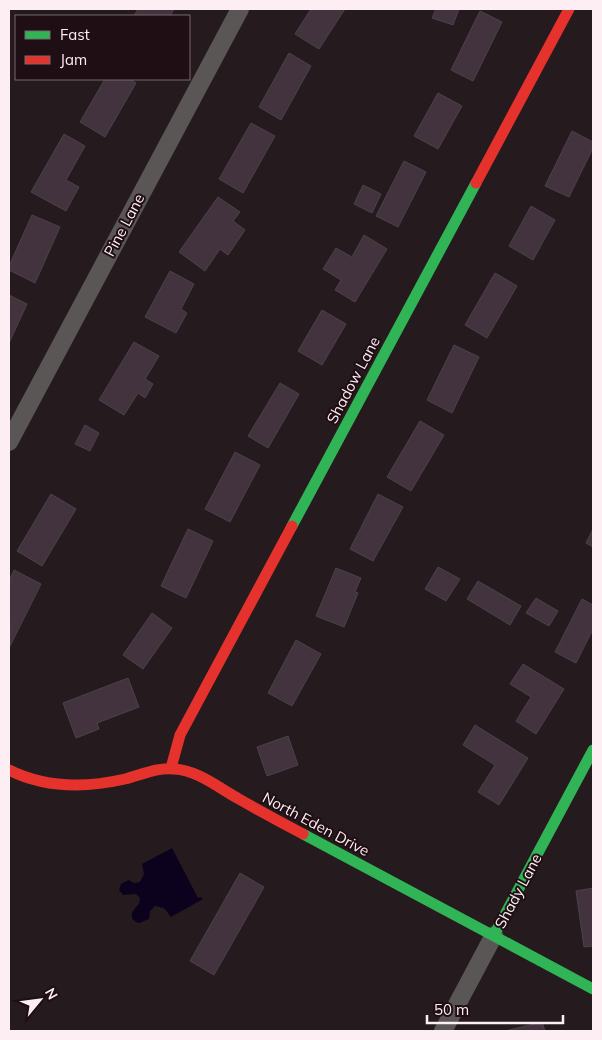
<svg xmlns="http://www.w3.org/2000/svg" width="602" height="1040" font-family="Mulish,sans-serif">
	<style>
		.water { fill: #0c021d }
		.building { fill: #43333f; stroke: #4a4347 }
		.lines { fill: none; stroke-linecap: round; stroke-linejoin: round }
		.street { stroke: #5b5656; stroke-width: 18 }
		.fast { stroke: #30b455; stroke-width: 11 }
		.jam { stroke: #e5322d; stroke-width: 11 }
		.labels { text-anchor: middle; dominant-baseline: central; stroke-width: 4; stroke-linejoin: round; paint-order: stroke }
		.street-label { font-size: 15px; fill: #fceef2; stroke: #1f0e14 }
	</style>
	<rect width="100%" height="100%" fill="#251b1e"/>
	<!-- water -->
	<path class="water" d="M172,848L198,898L201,897L203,899L171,917L164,908L155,906L150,911L149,919L139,923C127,919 132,910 139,904L140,898L136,894L123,895L119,890L121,884L129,880L134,883L140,882L144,874L142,864Z"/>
	<!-- building -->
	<g class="building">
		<polygon points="138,9 174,9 170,16 134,16"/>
		<polygon points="311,9 345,9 319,49 295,34"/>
		<polygon points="436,9 459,9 453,25 432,18"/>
		<polygon points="480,11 502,22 473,81 451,70"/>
		<polygon points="289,53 311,66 281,120 259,107"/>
		<polygon points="105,79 129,79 136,83 105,137 80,122"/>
		<polygon points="438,93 462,106 438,149 414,136"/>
		<polygon points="251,123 275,136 243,193 219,179"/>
		<polygon points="572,131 593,142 593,148 569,197 545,186"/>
		<polygon points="64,134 85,146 66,180 79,187 66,211 31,192"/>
		<polygon points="404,161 426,172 398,227 376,216"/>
		<polygon points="363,185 381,194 372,213 354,204"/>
		<polygon points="218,197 240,212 233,221 245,230 228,255 220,249 205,271 179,252"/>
		<polygon points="531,206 555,220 533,260 509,246"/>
		<polygon points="32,215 60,227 35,283 9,270 9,266"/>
		<polygon points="364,235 387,249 355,302 335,290 341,280 323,269 336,248 352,257"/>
		<polygon points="170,271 194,284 181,309 187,313 176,333 145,317"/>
		<polygon points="495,273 517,286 487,338 465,325"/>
		<polygon points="9,295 27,304 9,343"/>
		<polygon points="322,310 346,324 322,365 298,351"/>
		<polygon points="134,342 159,356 145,379 153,384 145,398 138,393 124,415 99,400"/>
		<polygon points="454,345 479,357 452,413 427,400"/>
		<polygon points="280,383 299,394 268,448 248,436"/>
		<polygon points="420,421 444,435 411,491 387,477"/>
		<polygon points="85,425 99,433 90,451 75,444"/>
		<polygon points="235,452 260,465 230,522 205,509"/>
		<polygon points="51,494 76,509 42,566 17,551"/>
		<polygon points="378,494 403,507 373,561 350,549"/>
		<polygon points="188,529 213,541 186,598 161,586"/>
		<polygon points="593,529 593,547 586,543"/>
		<polygon points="438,567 460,579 446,601 425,589"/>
		<polygon points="336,568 361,578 355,592 358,593 344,627 316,616"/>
		<polygon points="14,570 41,584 10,646 9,581"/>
		<polygon points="478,581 521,606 510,625 467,599"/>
		<polygon points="536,598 558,611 549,626 526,613"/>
		<polygon points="582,599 593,605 593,629 576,663 555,652"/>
		<polygon points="152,613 172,628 143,669 123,655"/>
		<polygon points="296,640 321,654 292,706 268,693"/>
		<polygon points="523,664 564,689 536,734 516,721 531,697 510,684"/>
		<polygon points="128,678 139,707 97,723 99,729 76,738 63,703"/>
		<polygon points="475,725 528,758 499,805 478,792 495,765 463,745"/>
		<polygon points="288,736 298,765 267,776 257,747"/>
		<polygon points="240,873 264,887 214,975 190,961"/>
		<polygon points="593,888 593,946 584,947 576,891"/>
		<polygon points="542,1022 545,1031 505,1031"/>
	</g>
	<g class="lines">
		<!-- street -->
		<g class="street">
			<polyline points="9,442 240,9"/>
			<polyline points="443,1031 494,935"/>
		</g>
		<!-- fast -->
		<g class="fast">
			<polyline points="292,526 476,183"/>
			<polyline points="303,834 593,989"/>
			<polyline points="494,935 593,750"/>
		</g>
		<!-- jam -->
		<g class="jam">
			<polyline points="476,183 569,9"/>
			<polyline points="171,768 180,735 292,526"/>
			<path d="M9,770C45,788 86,788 125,779C141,775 157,767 174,769C197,770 219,788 239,799C260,811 282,823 303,834"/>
		</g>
	</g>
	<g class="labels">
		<!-- street labels -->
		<g class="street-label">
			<text transform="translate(124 225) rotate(-62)">Pine Lane</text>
			<text transform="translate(353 380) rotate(-62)">Shadow Lane</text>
			<text transform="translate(316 824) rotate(28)">North Eden Drive</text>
			<text transform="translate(518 891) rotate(-62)">Shady Lane</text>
		</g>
	</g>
	<!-- border -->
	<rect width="602" height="1040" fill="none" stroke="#fceef2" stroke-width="20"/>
	<!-- legend -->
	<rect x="15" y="15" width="175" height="65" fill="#1f0e14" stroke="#77686d"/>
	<rect x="25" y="31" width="25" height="8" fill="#30b455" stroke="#77686d"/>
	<text x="60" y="40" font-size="15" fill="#fceef2">Fast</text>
	<rect x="25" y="56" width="25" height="8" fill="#e5322d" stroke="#77686d"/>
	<text x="60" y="65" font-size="15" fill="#fceef2">Jam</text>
	<!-- north arrow -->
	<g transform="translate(40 1000) rotate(61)" stroke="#1f0e14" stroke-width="4" paint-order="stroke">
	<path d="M0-4L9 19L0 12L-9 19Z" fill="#fceef2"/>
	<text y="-8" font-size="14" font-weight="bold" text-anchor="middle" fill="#fceef2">N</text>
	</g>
	<!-- scale -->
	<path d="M427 1015v8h136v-8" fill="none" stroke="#fceef2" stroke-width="2.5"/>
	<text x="434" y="1015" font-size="15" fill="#fceef2" stroke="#1f0e14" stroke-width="4" paint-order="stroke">50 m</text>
</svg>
